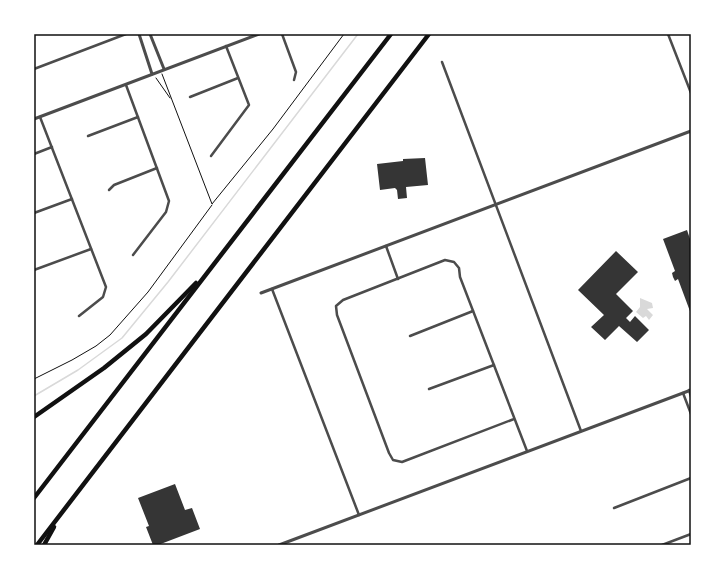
<svg xmlns="http://www.w3.org/2000/svg" width="725" height="579" font-family="'Varela Round',sans-serif">
	<style>
		.water { fill: #d9d9d9 }
		.lines { fill: none; stroke-linecap: round; stroke-linejoin: round }
		.stream { stroke: #d9d9d9; stroke-width: 1.5 }
		.building { fill: #353535 }
		.path { stroke: #111; stroke-width: 1 }
		.minor { stroke: #4c4c4c; stroke-width: 2.5 }
		.tertiary { stroke: #4c4c4c; stroke-width: 3 }
		.motorway { stroke: #111; stroke-width: 4.5 }
		.neatline { fill: none; stroke: #111; stroke-width: 1.5 }
	</style>
	<rect width="100%" height="100%" fill="#fff"/>
	<!-- water -->
	<polygon class="water" points="640,298 652,303 653,308 647,309 653,315 649,320 646,316 643,318 636,312 640,307"/>
	<g class="lines">
		<!-- stream -->
		<polyline class="stream" points="34,396 78,370 122,338 168,282 358,34"/>
	</g>
	<!-- building -->
	<g class="building">
		<polygon points="425,158 428,185 406,187 407,198 398,199 397,190 395,188 380,190 377,164 403,161 403,159"/>
		<polygon points="687,230 691,242 691,314 678,279 675,281 673,277 672,273 675,271 663,239"/>
		<polygon points="616,251 638,272 616,294 633,311 626,318 630,322 635,316 649,330 637,342 619,326 605,340 591,327 604,315 578,290"/>
		<polygon points="175,484 185,510 192,508 200,529 158,545 153,545 146,527 149,526 138,498"/>
	</g>
	<g class="lines">
		<!-- path -->
		<g class="path">
			<polyline points="162,74 212,204 273,129 344,34"/>
			<polyline points="156,78 170,98"/>
			<polyline points="34,379 72,360 96,346 110,335 148,292 212,205"/>
		</g>
		<!-- minor -->
		<g class="minor">
			<polyline points="282,34 296,72 294,80"/>
			<polyline points="668,34 691,93"/>
			<polyline points="442,62 581,431"/>
			<polyline points="34,69 126,34"/>
			<polyline points="126,85 169,201 166,212 133,255"/>
			<polyline points="190,97 238,78"/>
			<polyline points="40,117 106,287 103,297 79,316"/>
			<polyline points="88,136 138,117"/>
			<polyline points="34,154 52,147"/>
			<polyline points="211,156 249,105 226,46"/>
			<polyline points="109,190 114,185 157,168"/>
			<polyline points="34,213 72,199"/>
			<polyline points="386,246 398,279"/>
			<polyline points="34,270 91,249"/>
			<polyline points="272,289 359,515"/>
			<polyline points="410,336 473,311"/>
			<polyline points="429,389 494,365"/>
			<polyline points="689,390 691,397"/>
			<polyline points="683,393 691,414"/>
			<polyline points="514,419 402,462 393,460 389,453 337,315 336,306 343,300 445,260 454,262 459,268 460,277 527,451"/>
			<polyline points="614,508 691,478"/>
			<polyline points="662,545 691,534"/>
		</g>
		<!-- tertiary -->
		<g class="tertiary">
			<polyline points="139,34 152,74"/>
			<polyline points="150,34 164,69"/>
			<polyline points="34,119 259,34"/>
			<polyline points="261,293 691,131"/>
			<polyline points="279,545 691,390"/>
		</g>
		<!-- motorway -->
		<g class="motorway">
			<polyline points="34,417 104,368 146,334 196,283"/>
			<polyline points="34,498 391,34"/>
			<polyline points="37,545 429,34"/>
			<polyline points="44,545 54,527"/>
		</g>
	</g>
	<!-- border -->
	<rect width="725" height="579" fill="none" stroke="#ffffff" stroke-width="70"/>
	<rect x="35" y="35" width="655" height="509" class="neatline"/>
</svg>
